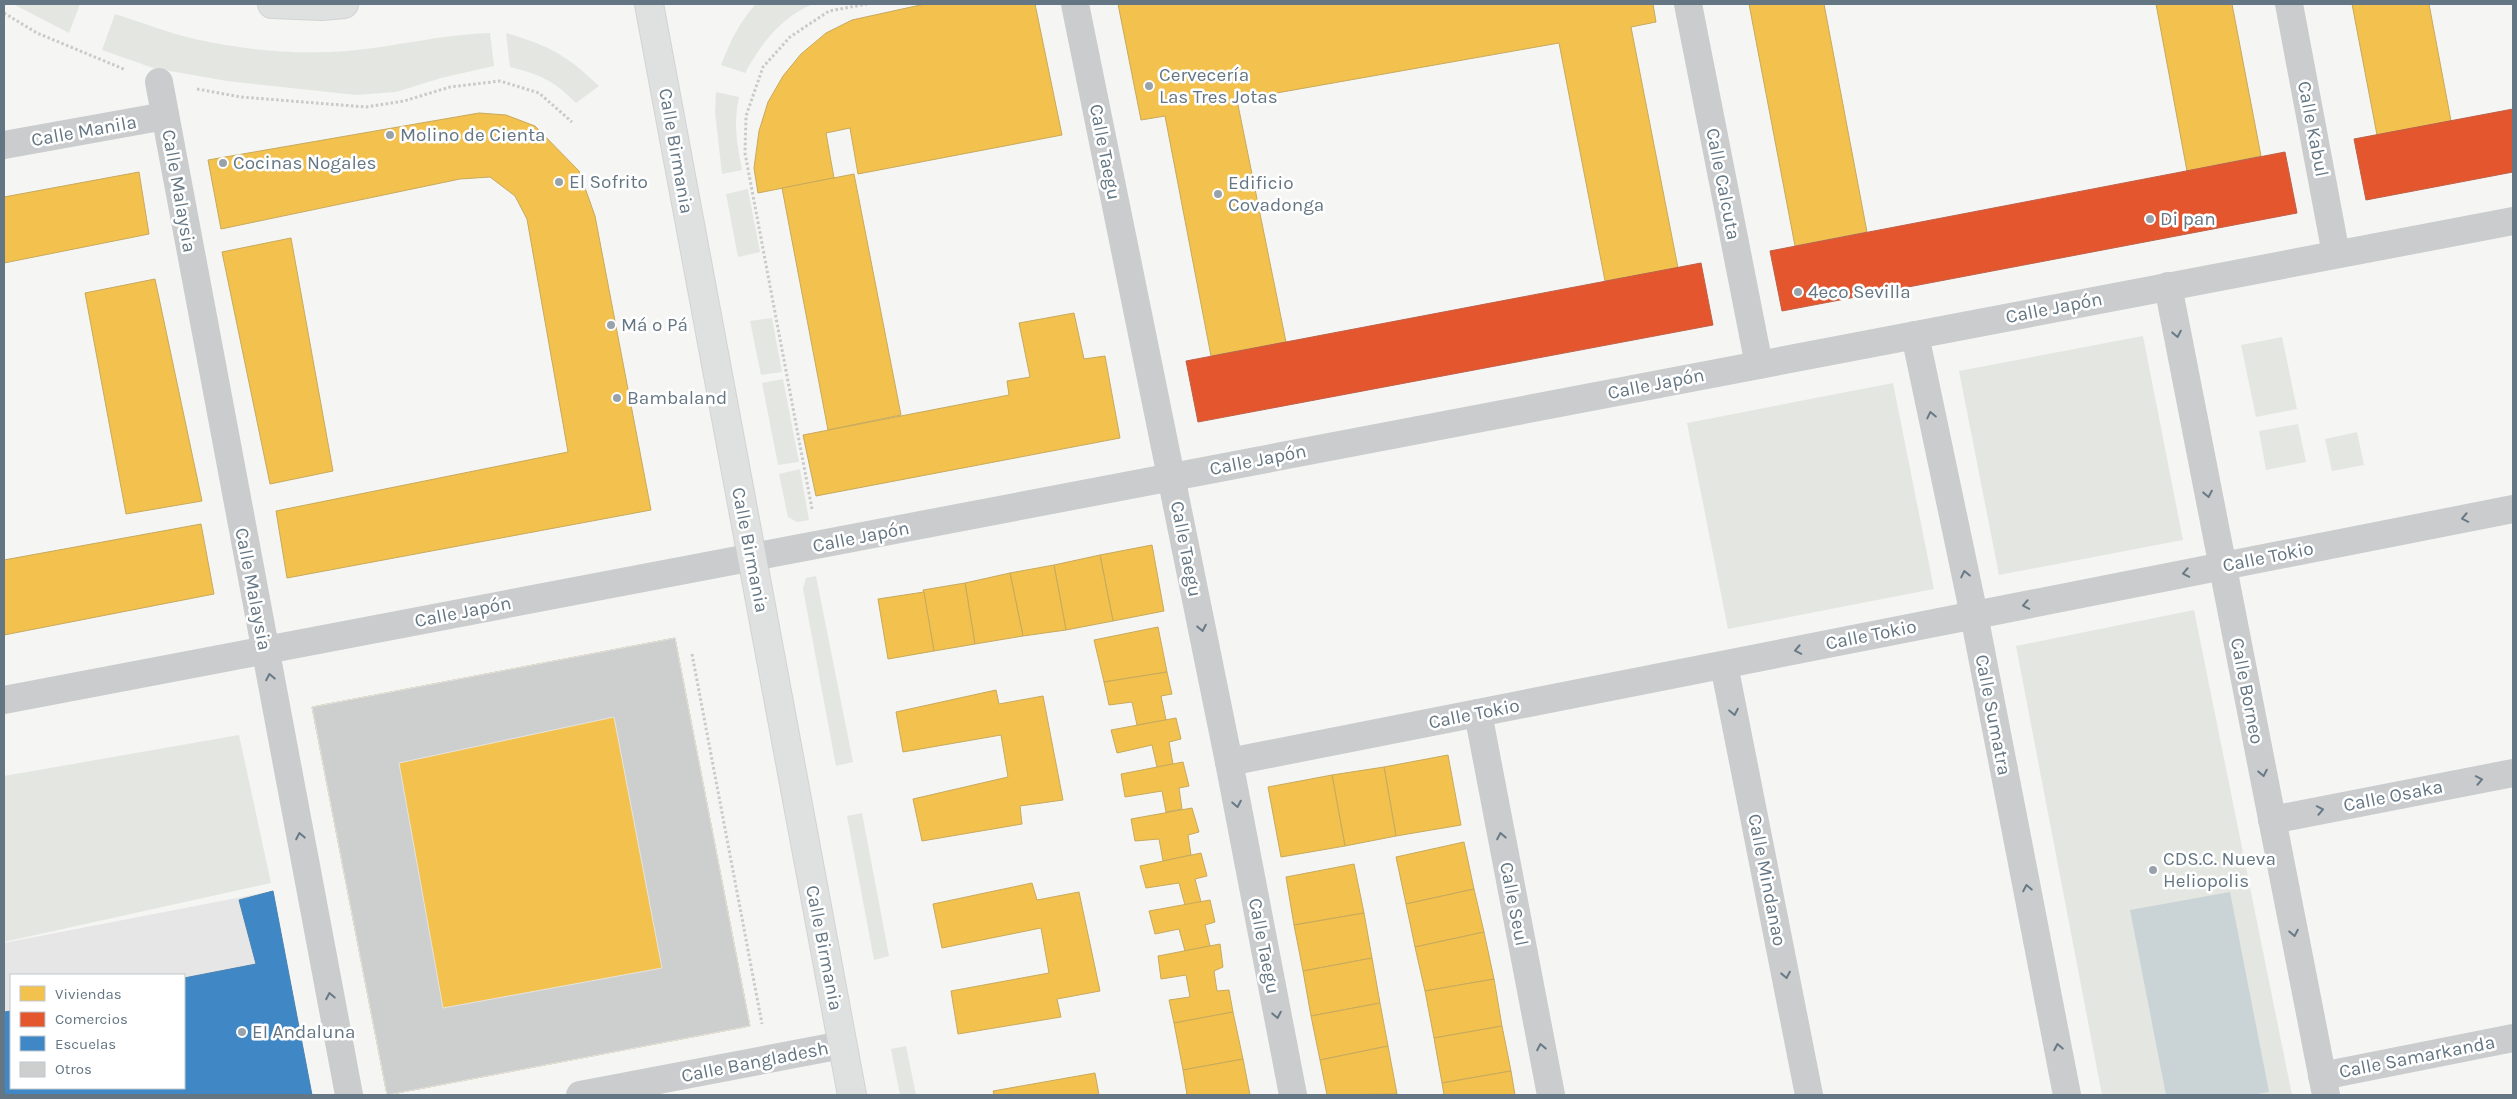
<svg xmlns="http://www.w3.org/2000/svg" width="2517" height="1099" font-family="Karla,sans-serif">
	<style>
		.built { fill: #e5e6e5; fill-rule: evenodd }
		.green { fill: #e4e7e1 }
		.water { fill: #cad3d5 }
		.homes { fill: #f2c14e; stroke: #c7aa5e }
		.shops { fill: #e4572e; stroke: #be6048 }
		.schools { fill: #3f88c5; stroke: #4a83b1 }
		.building { fill: #cdcece; stroke: #e4e4e3; fill-rule: evenodd }
		.lines { fill: none; stroke-linecap: round; stroke-linejoin: round }
		.secondary-casing { stroke: #d2d3d4; stroke-width: 30 }
		.path { stroke: #c9cac9; stroke-width: 3; stroke-dasharray: 2.5 2.5; stroke-linecap: butt }
		.street { stroke: #cacccd; stroke-width: 28 }
		.secondary { stroke: #dfe0e0; stroke-width: 28 }
		.oneway { stroke: #697a87 }
		.poi-dot { fill: #97a2aa; stroke: #fff; stroke-width: 2 }
		.labels { text-anchor: middle; dominant-baseline: central; stroke-width: 5; stroke-linejoin: round; paint-order: stroke }
		.poi-label { font-size: 19px; fill: #647683; stroke: #fff; text-anchor: start }
		.street-label { font-size: 19px; fill: #647683; stroke: #fff }
	</style>
	<rect width="100%" height="100%" fill="#f5f5f3"/>
	<!-- built -->
	<path class="built" d="M273,891L312,1095H4V943ZM11,975H184V1088H11Z"/>
	<!-- green -->
	<g class="green">
		<polygon points="13,4 80,4 69,33"/>
		<path d="M756,4H813C780,18 762,43 745,73L721,65C730,42 739,22 756,4Z"/>
		<path d="M115,14C141,22 168,33 195,39C245,50 296,55 347,51C395,47 442,34 490,33L494,66L441,78L396,92L356,95L227,81L153,68L102,50Z"/>
		<path d="M506,33C550,46 566,55 599,86L576,103C553,80 541,75 510,67Z"/>
		<path d="M716,92L739,97C733,123 737,144 742,170L722,174L715,112Z"/>
		<polygon points="748,189 760,252 738,257 726,194"/>
		<polygon points="772,318 782,372 761,375 750,321"/>
		<polygon points="2143,336 2183,540 1999,575 1959,371"/>
		<polygon points="2282,337 2297,409 2256,417 2241,345"/>
		<polygon points="783,379 799,462 778,465 762,383"/>
		<polygon points="1893,383 1934,589 1728,629 1687,423"/>
		<polygon points="2298,424 2306,462 2266,470 2259,431"/>
		<polygon points="2357,432 2364,465 2332,471 2325,439"/>
		<polygon points="800,469 809,520 797,522 788,517 779,474"/>
		<polygon points="816,576 853,762 836,766 803,589 806,578"/>
		<polygon points="2194,610 2292,1095 2102,1095 2016,646"/>
		<polygon points="239,735 271,883 4,942 4,776"/>
		<polygon points="862,813 889,956 874,960 847,816"/>
		<polygon points="906,1046 916,1095 900,1095 891,1049"/>
	</g>
	<!-- water -->
	<polygon class="water" points="2230,892 2269,1092 2252,1095 2166,1095 2130,910"/>
	<!-- homes -->
	<g class="homes">
		<polygon points="925,4 1035,4 1062,135 858,174 850,128 826,133 834,178 758,193 754,168 759,131 768,102 783,76 801,54 826,33 852,20"/>
		<polygon points="1118,4 1653,4 1656,22 1631,27 1678,268 1605,281 1559,43 1237,100 1286,342 1211,356 1165,116 1141,120"/>
		<polygon points="1749,4 1824,4 1867,232 1795,246"/>
		<polygon points="2156,4 2232,4 2261,156 2187,171"/>
		<polygon points="2352,4 2429,4 2451,121 2377,135"/>
		<polygon points="479,113 506,115 535,126 579,171 595,216 651,510 287,578 276,511 568,452 527,219 515,196 490,177 460,179 221,229 208,160"/>
		<polygon points="139,172 149,234 4,263 4,197"/>
		<polygon points="854,174 901,415 828,430 782,188"/>
		<polygon points="291,238 333,471 270,484 222,252"/>
		<polygon points="155,279 202,501 126,514 85,293"/>
		<polygon points="1074,313 1084,359 1105,356 1120,438 816,496 803,435 1009,395 1007,381 1030,377 1019,323"/>
		<polygon points="201,524 214,594 4,635 4,560"/>
		<polygon points="1152,545 1164,611 1113,621 1100,555"/>
		<polygon points="1100,555 1113,621 1066,630 1054,565"/>
		<polygon points="1054,565 1066,630 1023,636 1010,573"/>
		<polygon points="1010,573 1023,636 975,644 965,583"/>
		<polygon points="965,583 975,644 934,651 923,590"/>
		<polygon points="924,592 934,651 888,659 878,599"/>
		<polygon points="1158,627 1167,672 1104,682 1094,640"/>
		<polygon points="675,638 750,1026 387,1095 312,707"/>
		<polygon points="1167,672 1172,694 1161,696 1166,720 1137,725 1132,702 1109,705 1104,682"/>
		<polygon points="996,690 999,704 1043,696 1063,800 1020,806 1022,824 922,841 913,799 1008,777 1001,735 903,752 896,712"/>
		<polygon points="1176,718 1181,739 1169,742 1173,764 1157,767 1152,745 1117,753 1111,730"/>
		<polygon points="1448,755 1461,825 1396,836 1384,767"/>
		<polygon points="1183,762 1189,786 1179,788 1182,809 1166,812 1162,791 1125,797 1121,774"/>
		<polygon points="1384,767 1396,836 1345,846 1332,775"/>
		<polygon points="1332,775 1345,846 1281,857 1268,787"/>
		<polygon points="1192,808 1199,832 1188,835 1191,855 1163,861 1159,839 1135,841 1131,819"/>
		<polygon points="1464,842 1474,889 1406,904 1396,857"/>
		<polygon points="1201,853 1207,876 1195,879 1201,902 1185,905 1179,883 1146,888 1140,866"/>
		<polygon points="1354,864 1364,913 1294,925 1286,877"/>
		<polygon points="1032,883 1037,900 1079,892 1100,991 1057,999 1061,1017 958,1034 951,991 1049,973 1041,928 942,948 933,904"/>
		<polygon points="1474,889 1484,932 1415,947 1406,904"/>
		<polygon points="1210,900 1215,922 1205,925 1210,946 1185,951 1179,929 1155,934 1149,911"/>
		<polygon points="1364,913 1372,958 1303,971 1294,925"/>
		<polygon points="1484,932 1494,979 1425,991 1415,947"/>
		<polygon points="1220,944 1223,967 1214,971 1217,991 1229,990 1233,1012 1174,1023 1169,1000 1190,997 1186,975 1161,979 1158,956"/>
		<polygon points="1372,958 1380,1003 1311,1016 1303,971"/>
		<polygon points="1494,979 1502,1026 1434,1038 1425,991"/>
		<polygon points="1380,1003 1388,1046 1320,1060 1311,1016"/>
		<polygon points="1233,1012 1243,1059 1183,1070 1174,1023"/>
		<polygon points="1502,1026 1511,1071 1442,1083 1434,1038"/>
		<polygon points="1388,1046 1397,1094 1327,1095 1320,1060"/>
		<polygon points="1243,1059 1250,1095 1187,1095 1183,1070"/>
		<polygon points="1511,1071 1515,1095 1444,1095 1442,1083"/>
		<polygon points="1095,1073 1099,1095 994,1095 993,1091"/>
	</g>
	<!-- shops -->
	<g class="shops">
		<polygon points="2513,109 2513,172 2366,200 2354,139"/>
		<polygon points="2285,152 2297,213 1782,311 1770,251"/>
		<polygon points="1701,263 1713,325 1198,422 1186,361"/>
	</g>
	<!-- schools -->
	<polygon class="schools" points="273,891 312,1095 4,1095 4,1012 11,1011 11,1088 184,1088 184,978 256,964 239,900"/>
	<!-- building -->
	<path class="building" d="M675,638L750,1026L387,1095L312,707ZM614,717L662,968L443,1008L399,763Z"/>
	<g class="lines">
		<!-- secondary casing -->
		<g class="secondary-casing">
			<g id="secondary">
				<polyline points="272,4 322,6 344,4"/>
				<polyline points="649,4 852,1095"/>
			</g>
		</g>
		<!-- path -->
		<g class="path">
			<polyline points="4,13 37,33 126,70"/>
			<polyline points="197,89 241,97 366,107 404,101 450,87 500,81 539,93 572,122"/>
			<polyline points="812,509 745,153 746,116 763,67 790,37 829,11 867,4"/>
			<polyline points="692,654 762,1024"/>
		</g>
		<!-- street -->
		<g class="street">
			<polyline points="1075,4 1229,762 1293,1095"/>
			<polyline points="1688,4 1759,365"/>
			<polyline points="2289,4 2336,254"/>
			<polyline points="159,82 349,1095"/>
			<polyline points="4,145 165,116"/>
			<polyline points="2168,286 2326,1095"/>
			<polyline points="1915,335 1974,615 2067,1095"/>
			<polyline points="1724,665 1809,1095"/>
			<polyline points="4,700 2513,221"/>
			<polyline points="1478,713 1551,1095"/>
			<polyline points="1229,762 2513,509"/>
			<polyline points="2272,820 2513,773"/>
			<polyline points="2322,1076 2513,1038"/>
			<polyline points="580,1095 842,1045"/>
		</g>
		<!-- secondary -->
		<use href="#secondary" class="secondary"/>
	</g>
	<!-- one-way arrows -->
	<defs><path id="oneway-chevron" d="M-2-3.5L2.5 0L-2 3.5" fill="none" stroke-width="1.6" stroke-linecap="round" stroke-linejoin="round" transform="scale(1.25)"/></defs>
	<g class="oneway">
		<use href="#oneway-chevron" transform="translate(2177 334) rotate(79)"/>
		<use href="#oneway-chevron" transform="translate(1931 415) rotate(-102)"/>
		<use href="#oneway-chevron" transform="translate(2208 494) rotate(79)"/>
		<use href="#oneway-chevron" transform="translate(2465 518) rotate(169)"/>
		<use href="#oneway-chevron" transform="translate(2186 573) rotate(169)"/>
		<use href="#oneway-chevron" transform="translate(1965 574) rotate(-102)"/>
		<use href="#oneway-chevron" transform="translate(2026 605) rotate(169)"/>
		<use href="#oneway-chevron" transform="translate(1202 628) rotate(79)"/>
		<use href="#oneway-chevron" transform="translate(1798 650) rotate(169)"/>
		<use href="#oneway-chevron" transform="translate(270 677) rotate(-101)"/>
		<use href="#oneway-chevron" transform="translate(1734 712) rotate(79)"/>
		<use href="#oneway-chevron" transform="translate(2263 773) rotate(79)"/>
		<use href="#oneway-chevron" transform="translate(2479 780) rotate(-11)"/>
		<use href="#oneway-chevron" transform="translate(1237 804) rotate(79)"/>
		<use href="#oneway-chevron" transform="translate(2320 810) rotate(-11)"/>
		<use href="#oneway-chevron" transform="translate(300 836) rotate(-101)"/>
		<use href="#oneway-chevron" transform="translate(1501 836) rotate(-101)"/>
		<use href="#oneway-chevron" transform="translate(2027 888) rotate(-101)"/>
		<use href="#oneway-chevron" transform="translate(2294 933) rotate(79)"/>
		<use href="#oneway-chevron" transform="translate(1786 975) rotate(79)"/>
		<use href="#oneway-chevron" transform="translate(330 996) rotate(-101)"/>
		<use href="#oneway-chevron" transform="translate(1277 1015) rotate(79)"/>
		<use href="#oneway-chevron" transform="translate(1541 1047) rotate(-101)"/>
		<use href="#oneway-chevron" transform="translate(2058 1047) rotate(-101)"/>
	</g>
	<!-- markers -->
	<g class="poi-dot">
		<circle cx="1149" cy="86" r="5"/>
		<circle cx="390" cy="135" r="5"/>
		<circle cx="223" cy="163" r="5"/>
		<circle cx="559" cy="182" r="5"/>
		<circle cx="1218" cy="194" r="5"/>
		<circle cx="2150" cy="219" r="5"/>
		<circle cx="1798" cy="292" r="5"/>
		<circle cx="611" cy="325" r="5"/>
		<circle cx="617" cy="398" r="5"/>
		<circle cx="2153" cy="870" r="5"/>
		<circle cx="242" cy="1032" r="5"/>
	</g>
	<g class="labels">
		<!-- poi labels -->
		<g class="poi-label">
			<text x="1159" y="75">Cervecería<tspan x="1159" dy="22">Las Tres Jotas</tspan></text>
			<text x="400" y="135">Molino de Cienta</text>
			<text x="233" y="163">Cocinas Nogales</text>
			<text x="569" y="182">El Sofrito</text>
			<text x="1228" y="183">Edificio<tspan x="1228" dy="22">Covadonga</tspan></text>
			<text x="2160" y="219">Di pan</text>
			<text x="1808" y="292">4eco Sevilla</text>
			<text x="621" y="325">Má o Pá</text>
			<text x="627" y="398">Bambaland</text>
			<text x="2163" y="859">CDS.C. Nueva<tspan x="2163" dy="22">Heliopolis</tspan></text>
			<text x="252" y="1032">EI Andaluna</text>
		</g>
		<!-- street labels -->
		<g class="street-label">
			<text transform="translate(2313 129) rotate(79)">Calle Kabul</text>
			<text transform="translate(84 131) rotate(-10)">Calle Manila</text>
			<text transform="translate(676 151) rotate(80)">Calle Birmania</text>
			<text transform="translate(1105 152) rotate(79)">Calle Taegu</text>
			<text transform="translate(1723 184) rotate(79)">Calle Calcuta</text>
			<text transform="translate(179 191) rotate(80)">Calle Malaysia</text>
			<text transform="translate(2054 308) rotate(-11)">Calle Japón</text>
			<text transform="translate(1656 384) rotate(-11)">Calle Japón</text>
			<text transform="translate(1258 460) rotate(-11)">Calle Japón</text>
			<text transform="translate(861 537) rotate(-11)">Calle Japón</text>
			<text transform="translate(1186 549) rotate(79)">Calle Taegu</text>
			<text transform="translate(750 550) rotate(79)">Calle Birmania</text>
			<text transform="translate(2268 557) rotate(-11)">Calle Tokio</text>
			<text transform="translate(253 589) rotate(79)">Calle Malaysia</text>
			<text transform="translate(463 612) rotate(-11)">Calle Japón</text>
			<text transform="translate(1871 635) rotate(-11)">Calle Tokio</text>
			<text transform="translate(2247 691) rotate(79)">Calle Borneo</text>
			<text transform="translate(1474 714) rotate(-11)">Calle Tokio</text>
			<text transform="translate(1993 715) rotate(79)">Calle Sumatra</text>
			<text transform="translate(2393 796) rotate(-11)">Calle Osaka</text>
			<text transform="translate(1767 880) rotate(79)">Calle Mindanao</text>
			<text transform="translate(1514 904) rotate(79)">Calle Seul</text>
			<text transform="translate(1264 946) rotate(79)">Calle Taegu</text>
			<text transform="translate(824 948) rotate(79)">Calle Birmania</text>
			<text transform="translate(2417 1057) rotate(-11)">Calle Samarkanda</text>
			<text transform="translate(755 1062) rotate(-11)">Calle Bangladesh</text>
		</g>
	</g>
	<!-- border -->
	<rect width="2517" height="1099" fill="none" stroke="#647683" stroke-width="10"/>
	<!-- legend -->
	<rect x="10" y="974" width="175" height="115" fill="#ffffff" stroke="#c1c8cd"/>
	<rect x="20" y="986" width="25" height="15" fill="#f2c14e" stroke="#c1c8cd"/>
	<text x="55" y="999" font-size="15" fill="#647683">Viviendas</text>
	<rect x="20" y="1012" width="25" height="15" fill="#e4572e" stroke="#c1c8cd"/>
	<text x="55" y="1024" font-size="15" fill="#647683">Comercios</text>
	<rect x="20" y="1036" width="25" height="15" fill="#3f88c5" stroke="#c1c8cd"/>
	<text x="55" y="1049" font-size="15" fill="#647683">Escuelas</text>
	<rect x="20" y="1062" width="25" height="15" fill="#cdcece" stroke="#c1c8cd"/>
	<text x="55" y="1074" font-size="15" fill="#647683">Otros</text>
</svg>
